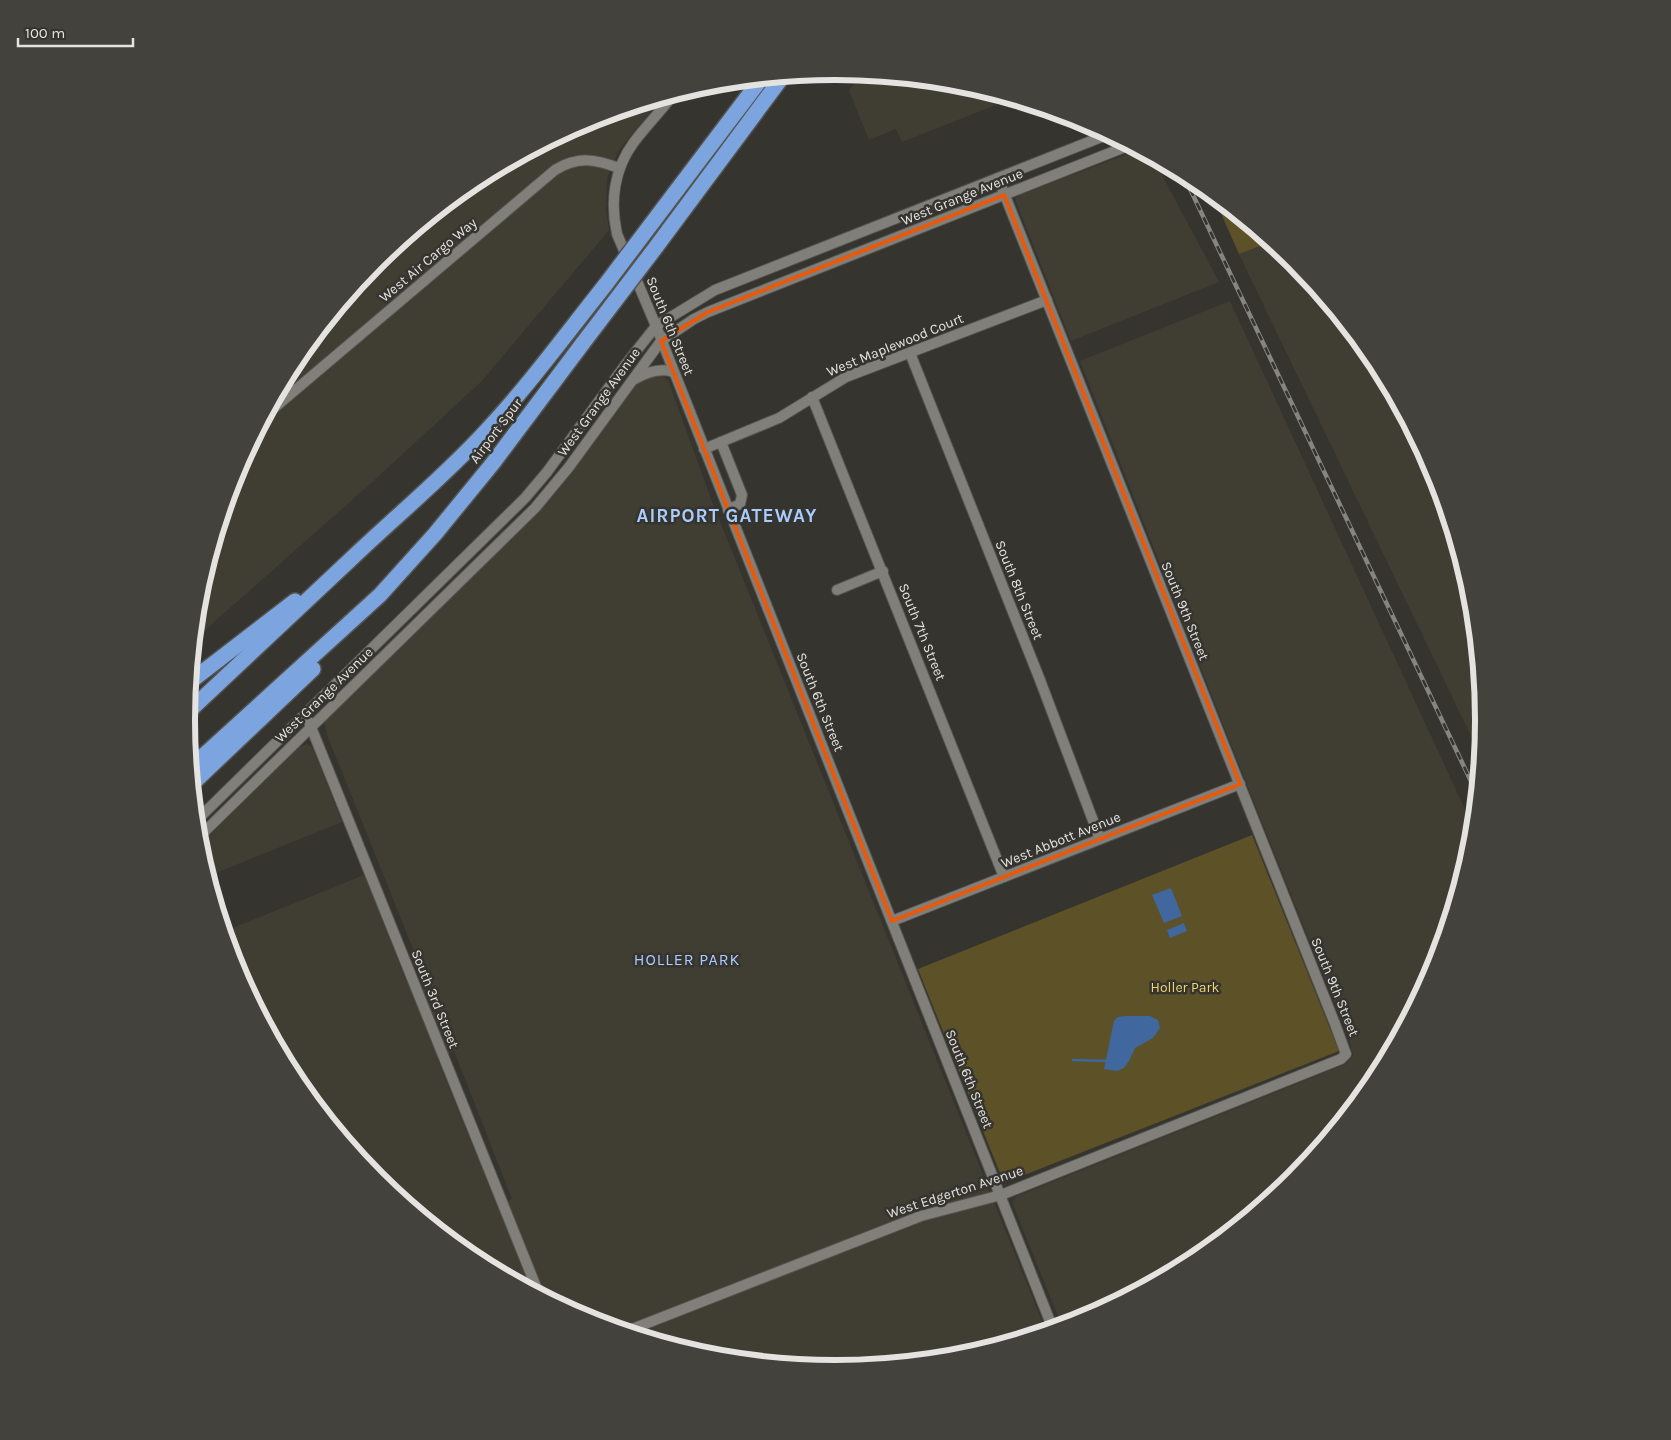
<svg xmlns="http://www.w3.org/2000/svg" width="1671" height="1440" font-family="Karla,sans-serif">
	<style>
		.built { fill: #403d33; fill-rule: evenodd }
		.green { fill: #5d5227 }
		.water { fill: #40679e }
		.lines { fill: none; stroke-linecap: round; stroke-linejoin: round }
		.stream { stroke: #40679e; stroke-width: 2.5 }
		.minor-casing { stroke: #54534f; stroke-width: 12 }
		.highway-casing { stroke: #54534f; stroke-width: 18 }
		.minor { stroke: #807f79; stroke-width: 10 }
		.highway { stroke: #7ca4de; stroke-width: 15 }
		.rail-casing { stroke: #868581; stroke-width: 4.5 }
		.rail { stroke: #35342f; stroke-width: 2.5; stroke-dasharray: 8; stroke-linecap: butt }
		.highway-bridge-casing { stroke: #54534f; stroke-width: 18; stroke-linecap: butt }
		.highway-bridge { stroke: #7ca4de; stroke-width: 15 }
		.marked { fill: none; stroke: #e8590c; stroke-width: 4; stroke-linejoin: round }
		.labels { text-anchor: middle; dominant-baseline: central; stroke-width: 5; stroke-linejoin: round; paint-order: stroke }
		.street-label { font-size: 14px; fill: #e4e3e0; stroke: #35342f }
		.park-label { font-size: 14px; fill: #f2d66c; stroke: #35342f }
		.quarter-label { font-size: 16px; letter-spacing: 1px; fill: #aaccfe; stroke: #35342f }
		.district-label { font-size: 19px; font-weight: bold; letter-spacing: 1px; fill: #aaccfe; stroke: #35342f }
		.rim { fill: none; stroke: #e4e3e0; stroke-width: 6 }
	</style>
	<rect width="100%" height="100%" fill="#35342f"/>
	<!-- built -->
	<g class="built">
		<polygon points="862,74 962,84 1011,99 902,142 896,129 869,140 849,90"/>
		<polygon points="662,98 630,136 618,152 607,178 606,209 609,230 482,381 369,485 195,639 199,593 236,471 296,359 377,261 475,180 588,121"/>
		<polygon points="1138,150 1153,158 1219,282 1071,341 1015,199 1019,195"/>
		<polygon points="1271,242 1294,261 1375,360 1435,472 1472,594 1484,720 1483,733 1472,738 1239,254"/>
		<polygon points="1230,301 1474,829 1472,847 1435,969 1375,1081 1294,1179 1196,1260 1084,1319 1062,1326 1013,1205 1013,1201 1015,1197 1346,1064 1353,1056 1349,1039 1253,800 1080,361"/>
		<path d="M658,373L668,380L711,499L1046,1331L962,1356L835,1369L709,1356L587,1319L475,1259L377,1179L296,1080L236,968L225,931L364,875L407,983L424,976L327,735L324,721L535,515L567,479L635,384L641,380ZM454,1051L512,1199L497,1206L437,1058Z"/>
		<polygon points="307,744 311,746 314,751 342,822 208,876 199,846 299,747"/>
	</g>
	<!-- green -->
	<g class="green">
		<polygon points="1213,195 1271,242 1239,254"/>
		<polygon points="1252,835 1339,1051 1004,1183 918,969"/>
	</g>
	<!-- water -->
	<g class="water">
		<polygon points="1171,888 1182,916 1164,923 1152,895"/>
		<polygon points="1184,923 1187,931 1170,938 1167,930"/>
		<polygon points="1125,1016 1150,1016 1158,1020 1160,1028 1153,1038 1135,1048 1129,1061 1124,1068 1117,1071 1104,1069 1114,1021 1118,1017"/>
	</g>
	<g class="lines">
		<!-- stream -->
		<polyline class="stream" points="1073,1060 1108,1061"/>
		<!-- minor casing -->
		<g class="minor-casing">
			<g id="minor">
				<path d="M673,95C661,111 646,126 634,142C614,169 610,202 617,234L656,326L1053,1329"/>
				<polyline points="910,353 1040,680 1100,839"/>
				<path d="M633,380C645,373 659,367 673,372"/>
				<polyline points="812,397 1004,877"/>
				<path d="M267,414L555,170C578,156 595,159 619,168"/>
				<polyline points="721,442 742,495 740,504 728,510"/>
				<polyline points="704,449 779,418 846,377 1047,300"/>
				<polyline points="837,590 883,571"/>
				<polyline points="309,722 539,1294"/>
				<polyline points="197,820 525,498 547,472 626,364 656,326 715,290 1109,134"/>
				<polyline points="198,838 535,508 569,467 661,341 694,319 708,312 1130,145"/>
				<polyline points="892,921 1240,784"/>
				<polyline points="627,1331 921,1216 1001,1195 1341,1059 1346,1054 1335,1024 998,178"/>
			</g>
		</g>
		<!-- highway casing -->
		<g class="highway-casing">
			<g id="highway">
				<polyline points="677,190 761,79"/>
				<polyline points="656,247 783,76"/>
				<polyline points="191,681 295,601"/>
				<path d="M188,712C243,661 296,610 351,559C396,516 444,477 486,431C529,385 567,333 606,284"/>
				<polyline points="191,767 380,595 435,534 493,463 583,343"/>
				<polyline points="193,783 313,669"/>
			</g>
		</g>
		<!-- minor -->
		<use href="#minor" class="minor"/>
		<!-- highway -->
		<use href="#highway" class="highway"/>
		<!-- rail casing -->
		<g class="rail-casing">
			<polyline id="rail" points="1183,174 1477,794"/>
		</g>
		<!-- rail -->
		<use href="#rail" class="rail"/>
		<!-- highway-bridge casing -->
		<g class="highway-bridge-casing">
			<g id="highway-bridge">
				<polyline points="606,284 677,190"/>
				<polyline points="583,343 656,247"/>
			</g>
		</g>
		<!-- highway-bridge -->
		<use href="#highway-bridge" class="highway-bridge"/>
	</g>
	<!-- marked area -->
	<path class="marked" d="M1004,195L1240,784L892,921L661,341L708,312Z"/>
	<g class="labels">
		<!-- street labels -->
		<g class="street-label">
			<text transform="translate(962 197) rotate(-22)">West Grange Avenue</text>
			<text transform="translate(428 260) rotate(-40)">West Air Cargo Way</text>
			<text transform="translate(670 326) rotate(68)">South 6th Street</text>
			<text transform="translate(895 345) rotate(-22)">West Maplewood Court</text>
			<text transform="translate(599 402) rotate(-54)">West Grange Avenue</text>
			<text transform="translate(496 431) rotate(-53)">Airport Spur</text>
			<text transform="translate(1019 590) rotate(68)">South 8th Street</text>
			<text transform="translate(1185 611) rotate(68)">South 9th Street</text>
			<text transform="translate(922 632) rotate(68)">South 7th Street</text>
			<text transform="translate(324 695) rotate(-44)">West Grange Avenue</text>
			<text transform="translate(820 702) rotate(68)">South 6th Street</text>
			<text transform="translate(1061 840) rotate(-22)">West Abbott Avenue</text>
			<text transform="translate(1335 987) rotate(68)">South 9th Street</text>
			<text transform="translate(435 999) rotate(68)">South 3rd Street</text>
			<text transform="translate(969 1079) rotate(68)">South 6th Street</text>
			<text transform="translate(955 1192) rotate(-18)">West Edgerton Avenue</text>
		</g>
		<!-- park labels -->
		<g class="park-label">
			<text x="1185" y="987">Holler Park</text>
		</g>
		<!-- quarter labels -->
		<g class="quarter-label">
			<text x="687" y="959">HOLLER PARK</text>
		</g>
		<!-- district labels -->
		<g class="district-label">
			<text x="727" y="516">AIRPORT GATEWAY</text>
		</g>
	</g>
	<!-- crop -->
	<path d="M0 0H1671V1440H0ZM195 720a640 640 0 1 1 1280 0a640 640 0 1 1-1280 0Z" fill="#43423d" fill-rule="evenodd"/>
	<path class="rim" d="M195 720a640 640 0 1 1 1280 0a640 640 0 1 1-1280 0Z"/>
	<!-- scale -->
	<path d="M18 38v8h115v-8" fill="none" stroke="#e4e3e0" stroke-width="2.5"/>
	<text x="25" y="38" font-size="15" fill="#e4e3e0" stroke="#35342f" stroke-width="4" paint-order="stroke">100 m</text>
</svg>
